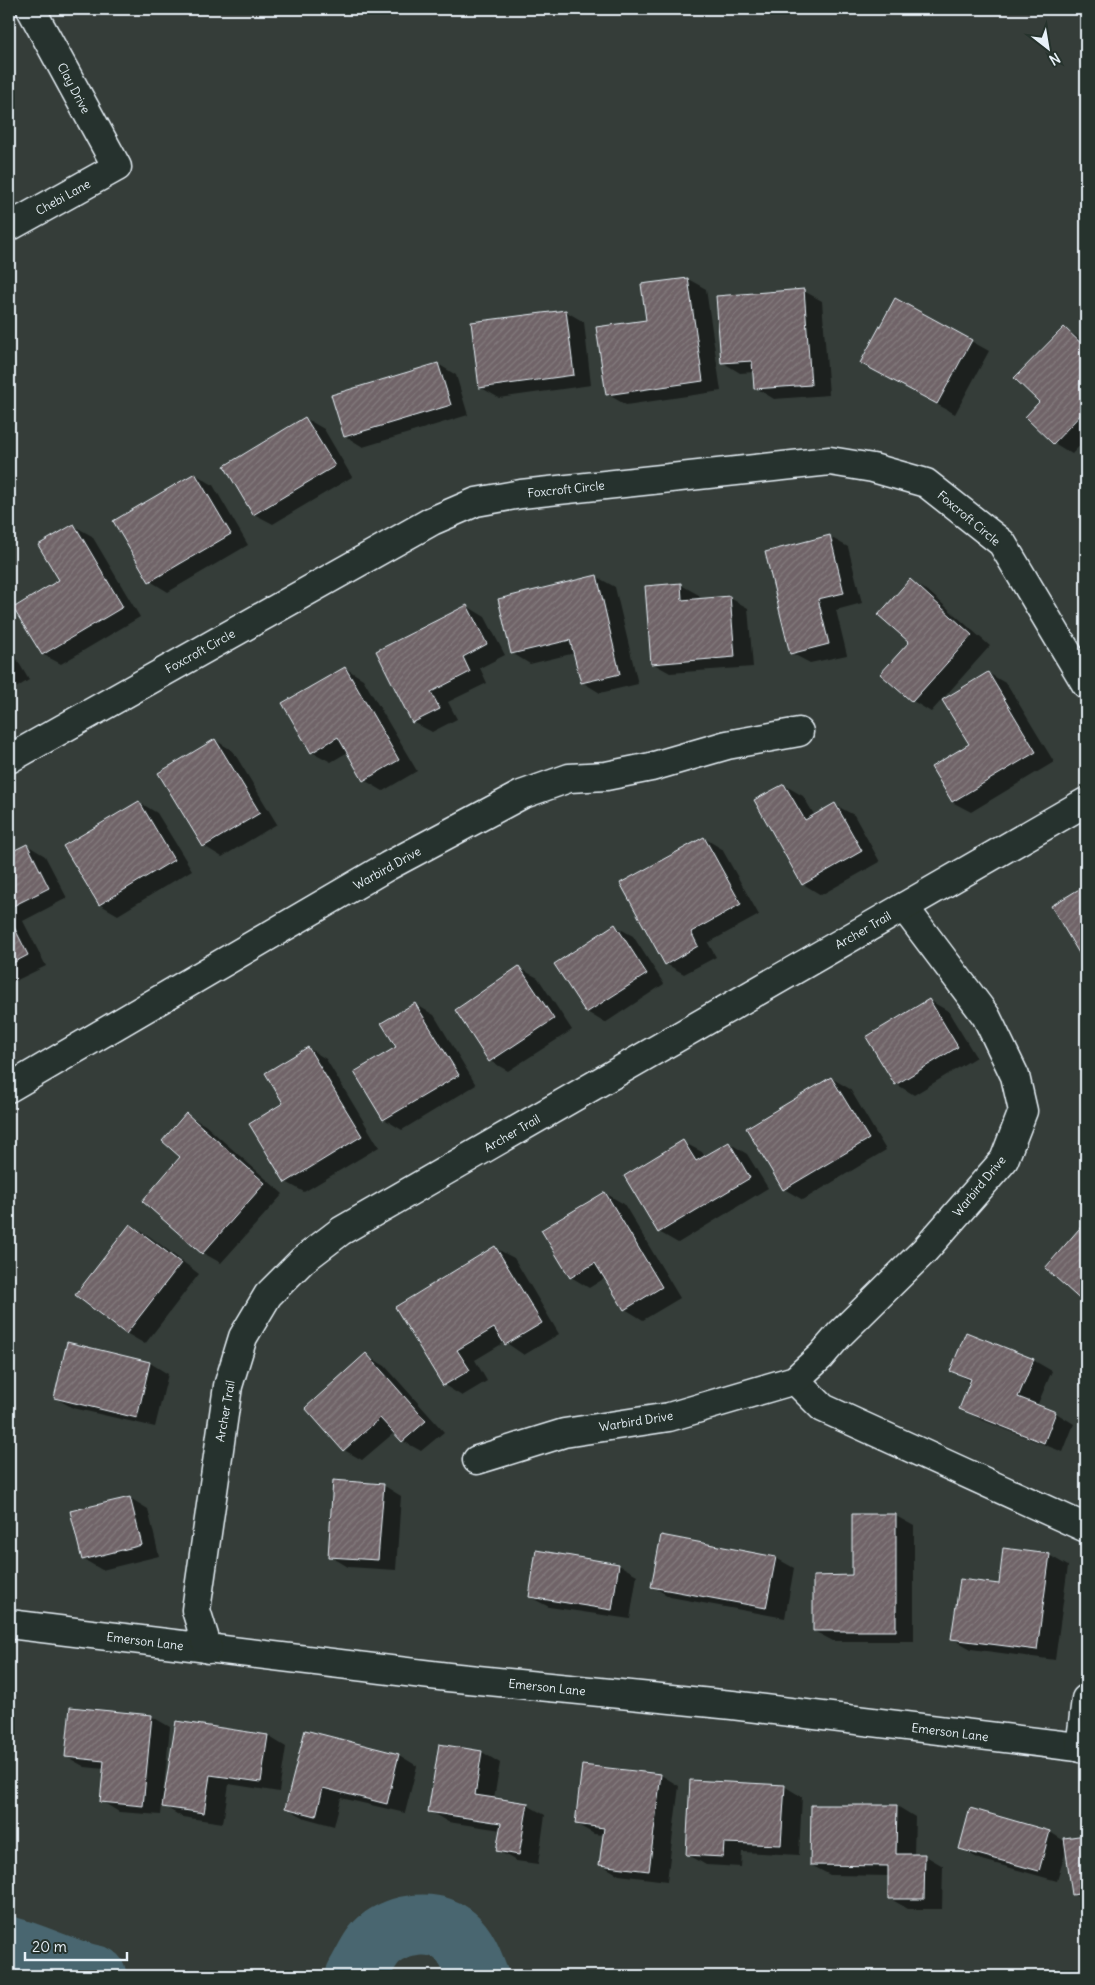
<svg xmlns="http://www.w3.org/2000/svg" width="1095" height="1985" font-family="Delius,sans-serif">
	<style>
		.shadow { fill: #0007 }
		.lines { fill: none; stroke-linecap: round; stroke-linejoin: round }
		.river { stroke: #49666f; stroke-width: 61 }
		.building { fill: url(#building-hatch); stroke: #e8f1f8 }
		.street-casing { stroke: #e8f1f8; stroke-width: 31 }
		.street { stroke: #26332d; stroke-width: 28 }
		.labels { text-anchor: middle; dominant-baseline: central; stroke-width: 5; stroke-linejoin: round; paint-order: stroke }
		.street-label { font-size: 12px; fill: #e8f1f8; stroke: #26332d }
	</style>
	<defs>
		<pattern id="building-hatch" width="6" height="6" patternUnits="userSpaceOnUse" patternTransform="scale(1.25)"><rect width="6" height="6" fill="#6f6467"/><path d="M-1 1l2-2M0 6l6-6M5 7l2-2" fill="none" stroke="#847b7e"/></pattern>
	</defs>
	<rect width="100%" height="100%" fill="#353d39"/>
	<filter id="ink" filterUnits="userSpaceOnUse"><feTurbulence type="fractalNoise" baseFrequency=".02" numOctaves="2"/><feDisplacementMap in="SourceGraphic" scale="10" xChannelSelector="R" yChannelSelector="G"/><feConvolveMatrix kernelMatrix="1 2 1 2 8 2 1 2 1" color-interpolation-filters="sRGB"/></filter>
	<g filter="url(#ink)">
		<!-- shadow -->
		<g class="shadow">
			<polygon points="688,279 706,289 721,391 626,405 607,394 647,321"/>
			<polygon points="804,291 822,301 829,395 774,399 756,388 754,372 740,373 722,362"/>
			<polygon points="565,311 584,322 591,385 499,398 480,387"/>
			<polygon points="1064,328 1086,343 1086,439 1072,454 1054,443 1027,417 1041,402"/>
			<polygon points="971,341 989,351 955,414 879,373"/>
			<polygon points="438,364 456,375 468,415 363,447 345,436"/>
			<polygon points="305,418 324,429 352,477 273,524 254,514"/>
			<polygon points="195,474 213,485 248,545 168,592 150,581"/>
			<polygon points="74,526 92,536 140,617 61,664 42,654"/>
			<polygon points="830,537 848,547 862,603 836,610 847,655 810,663 791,653"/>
			<polygon points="597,577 615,587 638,684 600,693 582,682 575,653 530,664 512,653"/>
			<polygon points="910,581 928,591 990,646 931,712 913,701 882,674 910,642"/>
			<polygon points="681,585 699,595 700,600 730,598 748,608 753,667 670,673 652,663 646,587"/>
			<polygon points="467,606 485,617 505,655 480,668 487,683 448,702 457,719 432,732 413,722"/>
			<polygon points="9,646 29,680 9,692"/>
			<polygon points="345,668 363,679 417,771 383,791 364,780 348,752 331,762 312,752"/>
			<polygon points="988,673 1007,684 1054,762 971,812 952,802 971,745"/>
			<polygon points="215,740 233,751 277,824 222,857 204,846"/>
			<polygon points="784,785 803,796 815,816 835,805 854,815 880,862 821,895 803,884"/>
			<polygon points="139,802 157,813 192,870 118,915 99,904"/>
			<polygon points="704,838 722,849 759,915 708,943 716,957 684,974 666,964"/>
			<polygon points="27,845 45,856 67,898 23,921 46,966 9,984 9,854"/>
			<polygon points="1086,887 1086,962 1053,907"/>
			<polygon points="615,926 633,936 664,984 605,1023 587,1012"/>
			<polygon points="519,968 538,978 572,1030 508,1071 490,1061"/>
			<polygon points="929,1000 948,1011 976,1057 914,1095 896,1084"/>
			<polygon points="415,1004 434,1015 476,1085 402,1130 384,1119 398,1047"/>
			<polygon points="308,1048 326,1059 379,1147 304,1192 286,1182 285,1104"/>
			<polygon points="831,1078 850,1089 886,1150 803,1200 784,1189 748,1128"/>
			<polygon points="187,1115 205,1125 283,1194 221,1263 203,1253 144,1201 182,1157"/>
			<polygon points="683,1142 702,1152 705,1157 729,1143 747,1154 768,1188 678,1243 659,1232"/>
			<polygon points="605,1193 624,1204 680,1298 643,1320 625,1309 605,1278 589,1288 571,1277"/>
			<polygon points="1086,1223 1086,1303 1046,1268"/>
			<polygon points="131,1225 149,1236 199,1274 145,1344 126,1333"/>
			<polygon points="495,1248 514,1258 559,1334 524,1355 505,1342 475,1360 487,1381 462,1396 444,1385"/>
			<polygon points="68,1344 150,1363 168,1374 155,1427 73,1408 55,1398"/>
			<polygon points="366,1355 385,1366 444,1432 421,1451 403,1441 395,1432 362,1460 344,1450"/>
			<polygon points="1033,1360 1052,1371 1037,1406 1056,1413 1074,1424 1063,1452 979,1419 961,1408 971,1382 951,1370"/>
			<polygon points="383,1485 401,1496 396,1570 348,1567 330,1556"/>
			<polygon points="130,1498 148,1509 159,1556 102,1570 83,1559"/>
			<polygon points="896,1516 914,1526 914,1641 833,1641 814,1631"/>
			<polygon points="662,1536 776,1558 794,1568 785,1618 670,1597 652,1586"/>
			<polygon points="537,1552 619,1565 637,1575 630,1619 549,1607 530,1597"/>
			<polygon points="1049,1555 1068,1566 1055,1660 971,1649 953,1639"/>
			<polygon points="151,1716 170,1727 162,1805 164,1805 268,1736 286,1747 279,1792 229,1784 223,1823 182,1817 162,1805 161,1815 119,1812 101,1801 104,1769 85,1767 67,1757"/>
			<polygon points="306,1732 399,1755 417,1766 405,1813 341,1798 334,1826 305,1818 286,1808"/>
			<polygon points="440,1746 482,1752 500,1763 494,1799 527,1805 545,1815 538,1864 516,1861 497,1850 501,1830 448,1822 429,1811"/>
			<polygon points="583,1766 661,1775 679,1786 667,1881 619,1875 600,1864 604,1835 594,1834 576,1824"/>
			<polygon points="784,1786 802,1797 799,1855 742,1852 741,1867 706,1865 687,1854"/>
			<polygon points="897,1806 915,1817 914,1855 924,1855 943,1866 942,1909 908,1909 889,1898 890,1876 830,1875 811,1865"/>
			<polygon points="971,1810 1050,1832 1066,1842 1066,1839 1086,1836 1086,1902 1073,1894 1067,1847 1057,1881 979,1859 960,1848"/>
		</g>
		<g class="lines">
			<!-- river -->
			<g class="river">
				<path d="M9,1947C39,1955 66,1970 96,1976"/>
				<path d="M356,1976C363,1965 369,1949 379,1940C399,1924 434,1918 455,1936C467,1946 473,1963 478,1976"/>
			</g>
		</g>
		<!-- building -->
		<g class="building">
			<polygon points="688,278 703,381 606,395 596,327 646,320 641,284"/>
			<polygon points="804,289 811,385 754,389 752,361 721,363 716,296"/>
			<polygon points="895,298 972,340 937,404 860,363"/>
			<polygon points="566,310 574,375 479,388 471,322"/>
			<polygon points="1064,327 1086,348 1086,409 1053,444 1025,417 1039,402 1014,378"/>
			<polygon points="438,363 451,405 344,437 331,395"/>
			<polygon points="305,417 335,466 253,515 224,466"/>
			<polygon points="195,473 231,534 149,582 113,521"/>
			<polygon points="74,524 123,607 42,655 13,608 59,580 38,545"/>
			<polygon points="830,535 844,593 818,599 829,644 790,654 765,552"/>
			<polygon points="597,575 620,674 581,683 570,640 511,654 498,599"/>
			<polygon points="910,579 972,635 912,702 880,674 909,642 878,615"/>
			<polygon points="681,583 682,600 730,596 735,657 651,664 645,586"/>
			<polygon points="467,605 487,644 463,657 470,672 431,692 440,709 412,723 376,651"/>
			<polygon points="345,667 399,760 363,781 338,737 311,753 282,703"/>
			<polygon points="988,672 1036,752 952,802 931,767 969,744 942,700"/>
			<polygon points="215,739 260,813 203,847 158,773"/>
			<polygon points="784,784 805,820 835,803 862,851 802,885 754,800"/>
			<polygon points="139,801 174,860 99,905 63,846"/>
			<polygon points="704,837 741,904 691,932 698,946 665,965 620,883"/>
			<polygon points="27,844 49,888 9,908 9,853"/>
			<polygon points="1086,885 1086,965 1051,906"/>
			<polygon points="9,917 28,955 9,965"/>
			<polygon points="615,924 647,974 586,1013 554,964"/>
			<polygon points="519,966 554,1019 489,1062 455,1010"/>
			<polygon points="929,999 958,1047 895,1085 866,1037"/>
			<polygon points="415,1003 459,1075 383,1120 354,1072 396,1047 381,1023"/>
			<polygon points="308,1047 362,1136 285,1183 249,1124 283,1103 265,1073"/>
			<polygon points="831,1077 869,1139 783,1190 746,1128"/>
			<polygon points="186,1113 265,1183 202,1254 142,1201 180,1157 162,1141"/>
			<polygon points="683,1140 696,1161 729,1142 750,1178 658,1233 624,1176"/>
			<polygon points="605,1192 662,1287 624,1310 595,1263 570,1278 541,1230"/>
			<polygon points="1086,1221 1086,1302 1085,1304 1045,1268"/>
			<polygon points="130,1224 181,1263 126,1334 75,1295"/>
			<polygon points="495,1246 542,1323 505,1345 494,1328 457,1350 470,1370 443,1386 395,1307"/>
			<polygon points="966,1332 1034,1359 1018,1397 1056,1412 1044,1443 959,1409 971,1379 950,1371"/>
			<polygon points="67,1342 150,1362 137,1418 54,1398"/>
			<polygon points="366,1353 426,1421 402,1442 380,1418 343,1451 305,1408"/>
			<polygon points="333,1480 384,1484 378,1560 328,1557"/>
			<polygon points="130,1497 142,1545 82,1560 70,1511"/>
			<polygon points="852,1514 896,1514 896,1631 813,1631 813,1576 852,1575"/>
			<polygon points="661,1535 776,1557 766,1608 651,1587"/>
			<polygon points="1003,1548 1050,1554 1037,1650 951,1639 960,1579 999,1584"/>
			<polygon points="536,1550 619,1564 612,1610 529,1597"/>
			<polygon points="70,1707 152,1715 143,1806 100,1802 104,1761 65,1757"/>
			<polygon points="176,1721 268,1735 261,1782 210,1775 204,1813 162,1807"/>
			<polygon points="305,1730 399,1754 387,1804 323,1788 316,1816 285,1808"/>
			<polygon points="439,1744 482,1751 475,1795 528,1803 519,1855 496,1851 501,1823 428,1812"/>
			<polygon points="582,1765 661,1774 649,1871 599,1865 604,1828 575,1824"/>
			<polygon points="690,1780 785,1785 781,1845 724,1843 723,1857 686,1855"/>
			<polygon points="811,1805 897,1805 896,1854 925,1854 924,1899 888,1899 888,1866 810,1865"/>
			<polygon points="970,1808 1050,1831 1039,1871 959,1849"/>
			<polygon points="1086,1835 1086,1893 1072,1895 1064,1838"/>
		</g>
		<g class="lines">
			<!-- street casing -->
			<g class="street-casing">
				<g id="street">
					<polyline points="9,227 117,167 31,9"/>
					<polyline points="9,759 432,521 476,502 521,494 830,461 873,468 926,483 1002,543 1086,684"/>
					<polyline points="9,1088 388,866 521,795 569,778 606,776 651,767 727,745 799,732"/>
					<polyline points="795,1380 823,1408 1086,1528"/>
					<polyline points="477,1460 564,1433 669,1417 795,1380 821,1356 839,1335 925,1250 1004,1160 1023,1111 1015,1076 986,1016 904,907"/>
					<polyline points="9,1624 448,1677 732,1705 1086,1748"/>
					<polyline points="208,1649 196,1610 228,1386 243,1337 268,1295 303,1260 341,1231 1086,802"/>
					<polyline points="1080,1748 1086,1699"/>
				</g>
			</g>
			<!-- street -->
			<use href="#street" class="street"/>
		</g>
	</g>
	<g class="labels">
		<!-- street labels -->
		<g class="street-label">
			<text transform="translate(74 88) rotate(62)">Clay Drive</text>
			<text transform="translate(63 197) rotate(-29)">Chebi Lane</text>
			<text transform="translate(566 489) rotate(-6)">Foxcroft Circle</text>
			<text transform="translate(969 518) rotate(40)">Foxcroft Circle</text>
			<text transform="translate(200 651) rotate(-29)">Foxcroft Circle</text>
			<text transform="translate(387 868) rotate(-29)">Warbird Drive</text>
			<text transform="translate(863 930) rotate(-30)">Archer Trail</text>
			<text transform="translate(512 1133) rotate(-30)">Archer Trail</text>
			<text transform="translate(979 1186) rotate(-50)">Warbird Drive</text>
			<text transform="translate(225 1411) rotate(-80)">Archer Trail</text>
			<text transform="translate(636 1421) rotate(-9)">Warbird Drive</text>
			<text transform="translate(145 1641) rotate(7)">Emerson Lane</text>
			<text transform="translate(547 1687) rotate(6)">Emerson Lane</text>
			<text transform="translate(950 1732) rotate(7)">Emerson Lane</text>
		</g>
	</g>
	<!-- margin -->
	<rect width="1095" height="1985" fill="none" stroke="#26332d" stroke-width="30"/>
	<rect x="15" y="15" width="1065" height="1955" fill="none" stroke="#e8f1f8" stroke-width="2" filter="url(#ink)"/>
	<!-- north arrow -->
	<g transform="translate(1048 48) rotate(149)" stroke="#26332d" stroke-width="4" paint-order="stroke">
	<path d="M0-4L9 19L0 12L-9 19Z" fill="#e8f1f8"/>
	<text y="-8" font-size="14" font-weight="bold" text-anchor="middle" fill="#e8f1f8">N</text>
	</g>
	<!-- scale -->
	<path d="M25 1952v8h102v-8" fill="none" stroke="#e8f1f8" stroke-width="2.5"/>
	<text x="32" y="1952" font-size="15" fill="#e8f1f8" stroke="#26332d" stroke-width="4" paint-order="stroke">20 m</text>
</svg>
